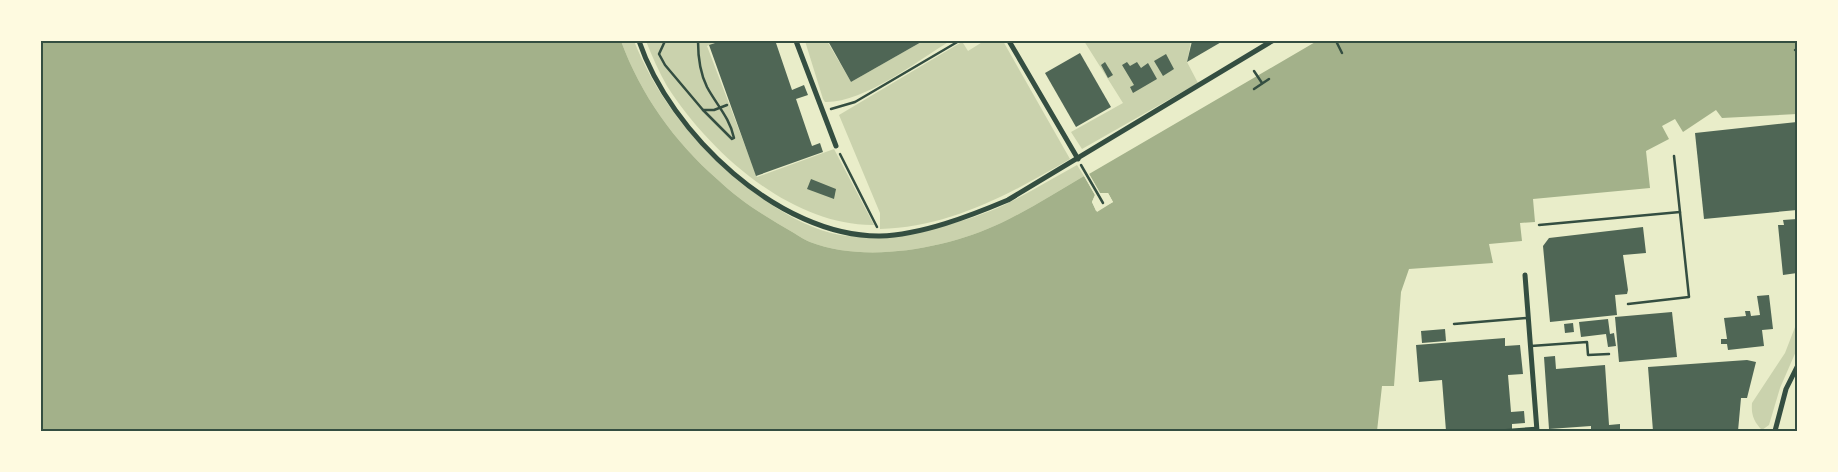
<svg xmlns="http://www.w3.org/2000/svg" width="1838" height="472" font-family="'PT Sans',sans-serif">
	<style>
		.green { fill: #cad2ad }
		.water { fill: #a3b18a }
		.pier { fill: #e9edc9 }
		.building { fill: #4f6655 }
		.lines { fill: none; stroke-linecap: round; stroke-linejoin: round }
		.path { stroke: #344e41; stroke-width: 2.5 }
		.service { stroke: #344e41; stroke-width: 2.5 }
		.minor { stroke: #344e41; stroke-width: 5 }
		.neatline { fill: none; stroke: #344e41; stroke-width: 2 }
	</style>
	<rect width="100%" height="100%" fill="#e9edc9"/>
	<!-- green -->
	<g class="green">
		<path d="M621,41H634C655,93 687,135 728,171C759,198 792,222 831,233C878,246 961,225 1004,205C1029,193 1053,178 1077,165L1084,176C1057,192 1030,209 1001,223C948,248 867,264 810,242C805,240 799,236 794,233C766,217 740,201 717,179C674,141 641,95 621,41Z"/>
		<path d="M646,41H719L707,46L757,177L834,149L874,225C791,226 709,152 667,86C659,72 652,56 646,41Z"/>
		<path d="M805,41H827L851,82L923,41H950C917,61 864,103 825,102L823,99Z"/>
		<path d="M984,41H1003L1070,159C1012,193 949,228 880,229V213L839,115L960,43H963L968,51Z"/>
		<polygon points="1084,41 1191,41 1187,62 1198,83 1082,149 1071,132 1123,103"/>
		<path d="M1797,322V349L1780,388L1769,425L1762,430C1754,422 1751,415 1752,403L1785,353Z"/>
	</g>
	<!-- water -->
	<path class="water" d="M41,41H621C641,95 674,141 717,179C740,201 766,217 794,233C799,236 805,240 810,242C867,264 948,248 1001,223C1030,209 1057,192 1084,176L1095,195L1092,202L1096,211L1113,202L1108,193H1100L1089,174L1317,41H1797V114L1722,118L1716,110L1683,132L1675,119L1662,126L1669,139L1646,151L1650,188L1533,199L1535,222L1520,223L1522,241L1489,244L1493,263L1409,269L1401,292L1394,386H1382L1377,431H41Z"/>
	<!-- pier -->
	<polygon class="pier" points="1088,172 1100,193 1108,193 1113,202 1097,212 1092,202 1095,195 1083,174 1086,175 1097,194 1094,202 1098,208 1110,201 1107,195 1098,194"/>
	<!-- building -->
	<g class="building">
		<polygon points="721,41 780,41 776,43 792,90 804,85 808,95 796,99 812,146 820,143 823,152 756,176 709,45"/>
		<polygon points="828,41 923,41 851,82"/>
		<polygon points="1192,41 1223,41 1187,62"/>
		<polygon points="1080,53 1111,107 1076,127 1045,73"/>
		<polygon points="1166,54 1174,69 1163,76 1154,61"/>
		<polygon points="1105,62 1113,75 1108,78 1101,65"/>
		<polygon points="1127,62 1130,66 1137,62 1141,68 1148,63 1157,79 1133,93 1130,87 1134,85 1122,65"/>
		<polygon points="1797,122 1797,210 1704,219 1695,133"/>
		<polygon points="811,179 836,189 834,199 807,189"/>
		<polygon points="1797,219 1797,273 1783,275 1778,225 1784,225 1783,220"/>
		<polygon points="1643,227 1646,253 1623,255 1628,290 1627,294 1615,295 1617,315 1550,322 1543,246 1549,238"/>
		<polygon points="1769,295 1773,329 1762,330 1764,346 1728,350 1727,344 1721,344 1721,339 1727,339 1724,318 1746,316 1745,311 1750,311 1751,316 1760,315 1757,296"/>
		<polygon points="1672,312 1677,357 1619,362 1615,317"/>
		<polygon points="1608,319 1610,334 1614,333 1616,346 1608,347 1606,334 1581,337 1579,322"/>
		<polygon points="1573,323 1574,332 1565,333 1564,324"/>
		<polygon points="1445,329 1446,341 1422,343 1421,331"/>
		<polygon points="1505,338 1505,346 1520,345 1523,374 1508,375 1511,412 1524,411 1525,423 1512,424 1512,431 1446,431 1442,380 1419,382 1416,345"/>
		<polygon points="1555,356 1556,369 1605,365 1609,425 1620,424 1620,431 1591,431 1591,426 1549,429 1544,357"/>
		<polygon points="1747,360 1756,362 1747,398 1741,398 1738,431 1653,431 1648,367"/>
	</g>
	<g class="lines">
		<!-- path -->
		<g class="path">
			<polyline points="665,41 659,54 665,65 703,110 714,110 727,105"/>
			<path d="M698,41C698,56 700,73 707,87C716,104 730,118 734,138L732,139L703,110"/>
			<polyline points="1336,41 1342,53"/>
			<polyline points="1795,50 1797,49"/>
			<polyline points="1254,71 1262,83"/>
			<polyline points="1254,89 1269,79"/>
			<polyline points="831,109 855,102 959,41"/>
			<polyline points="840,154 877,227"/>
			<polyline points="1081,165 1103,203"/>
		</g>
		<!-- service -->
		<g class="service">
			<polyline points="1539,225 1680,212"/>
			<polyline points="1628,304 1689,297 1674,156"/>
			<polyline points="1454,324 1527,318"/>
			<polyline points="1531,346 1587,342 1588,355 1609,354"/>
			<polyline points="1495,431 1536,428"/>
		</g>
		<!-- minor -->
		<g class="minor">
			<path d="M639,41C670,133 779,237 880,236C921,235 970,216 1008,200L1272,41"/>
			<polyline points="796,41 836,146"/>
			<polyline points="1009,41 1078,159"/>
			<polyline points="1525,275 1537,431"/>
			<polyline points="1775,431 1786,389 1797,367"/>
		</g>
	</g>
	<!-- border -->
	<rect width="1838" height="472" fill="none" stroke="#fefae0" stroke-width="85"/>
	<rect x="42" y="42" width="1754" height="388" class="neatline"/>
</svg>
